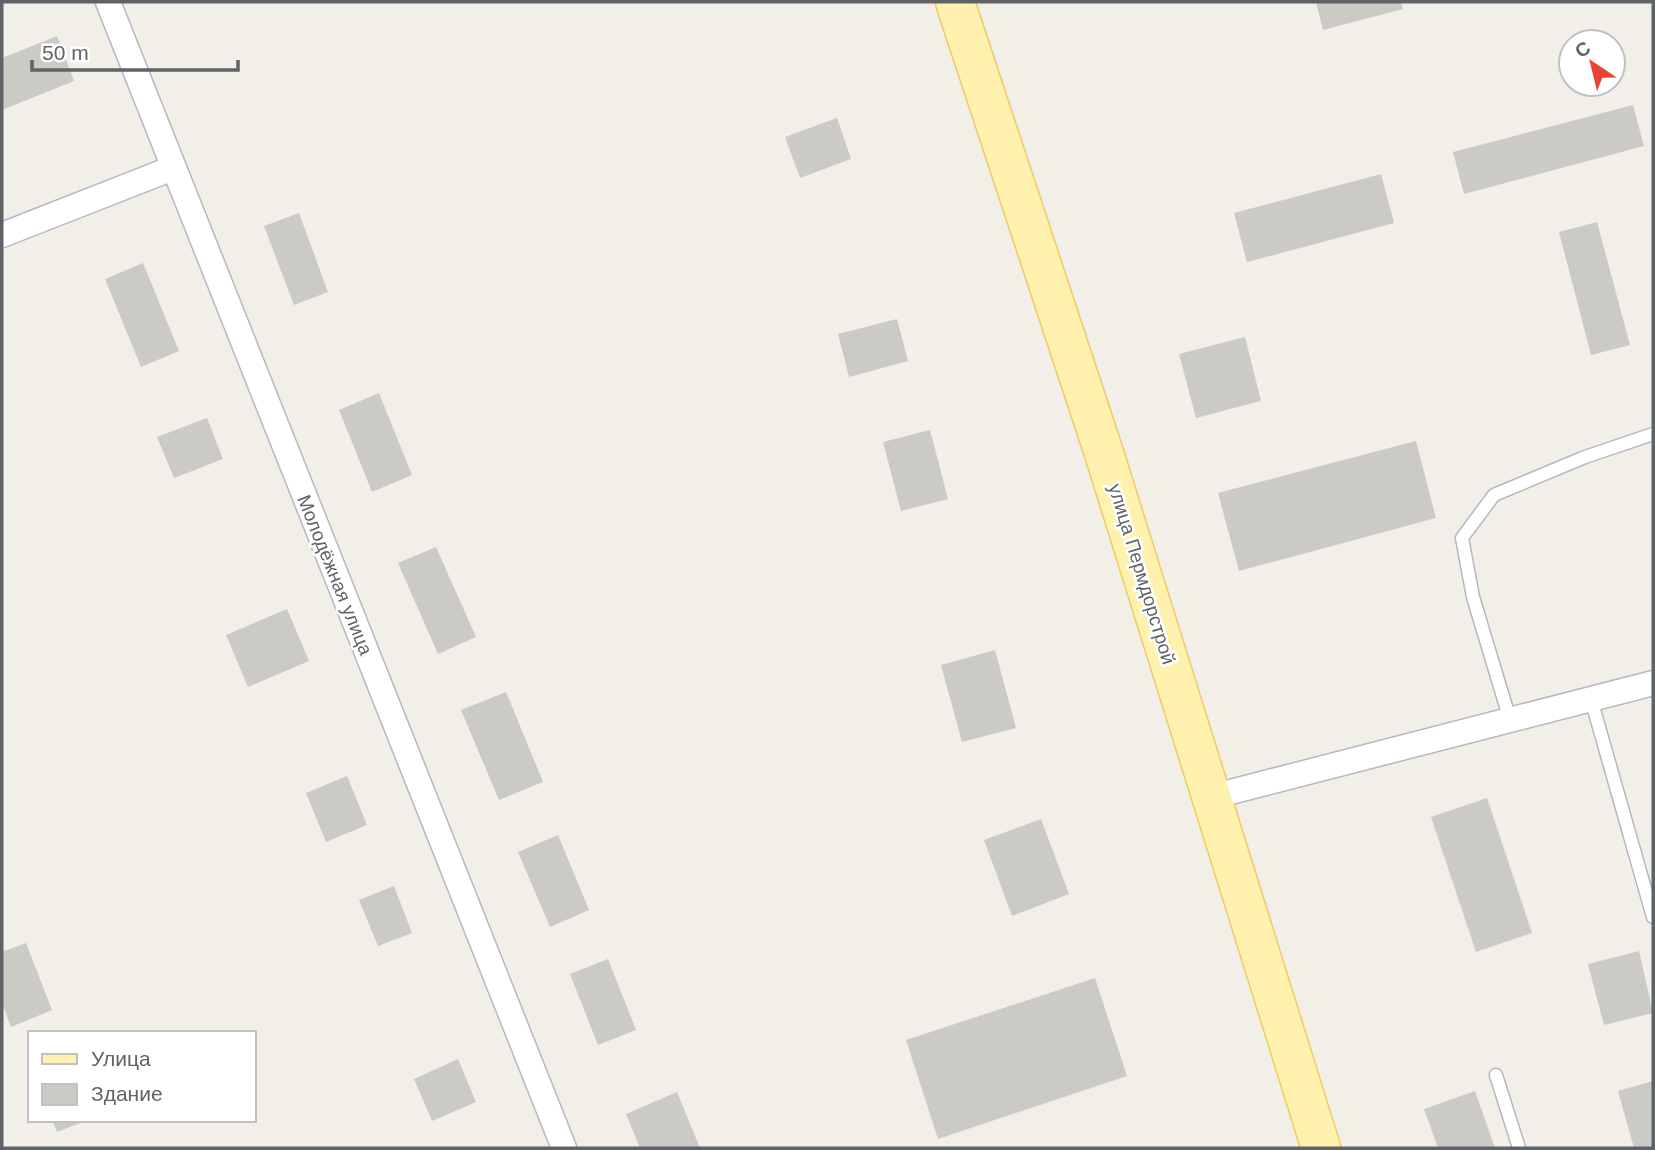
<svg xmlns="http://www.w3.org/2000/svg" width="1655" height="1150" font-family="Arial,sans-serif">
	<style>
		.building { fill: #cccac5 }
		.lines { fill: none; stroke-linecap: round; stroke-linejoin: round }
		.service-casing { stroke: #b5b8bc; stroke-width: 15 }
		.minor-casing { stroke: #b5b8bc; stroke-width: 27 }
		.primary-casing { stroke: #f2c960; stroke-width: 41 }
		.service { stroke: #fff; stroke-width: 12 }
		.minor { stroke: #fff; stroke-width: 24 }
		.primary { stroke: #fff2af; stroke-width: 38 }
		.labels { text-anchor: middle; dominant-baseline: central; stroke-width: 5; stroke-linejoin: round; paint-order: stroke }
		.street-label { font-size: 19px; fill: #5f6368; stroke: #fff }
	</style>
	<rect width="100%" height="100%" fill="#f1efe8"/>
	<!-- building -->
	<g class="building">
		<polygon points="1316,2 1401,2 1403,9 1323,30"/>
		<polygon points="57,36 74,81 2,110 2,58"/>
		<polygon points="1633,105 1644,146 1464,194 1453,152"/>
		<polygon points="837,118 851,159 800,178 785,137"/>
		<polygon points="1381,174 1394,223 1247,262 1234,213"/>
		<polygon points="299,213 328,292 294,305 264,226"/>
		<polygon points="1597,222 1630,345 1591,355 1559,232"/>
		<polygon points="143,263 179,351 141,367 105,279"/>
		<polygon points="897,319 908,361 849,377 838,334"/>
		<polygon points="1245,337 1261,401 1196,418 1179,354"/>
		<polygon points="379,393 412,475 372,492 339,410"/>
		<polygon points="207,418 223,459 174,478 157,437"/>
		<polygon points="930,430 948,499 901,511 883,442"/>
		<polygon points="1416,441 1436,518 1239,571 1218,493"/>
		<polygon points="436,547 476,637 438,654 398,563"/>
		<polygon points="287,609 309,661 248,687 226,635"/>
		<polygon points="995,650 1016,728 962,742 941,665"/>
		<polygon points="506,692 543,782 499,800 461,710"/>
		<polygon points="347,776 367,825 326,842 306,793"/>
		<polygon points="1487,798 1532,933 1476,952 1431,817"/>
		<polygon points="1041,819 1069,894 1012,916 984,840"/>
		<polygon points="558,835 589,910 550,927 518,852"/>
		<polygon points="394,886 412,933 378,946 359,900"/>
		<polygon points="26,943 52,1010 11,1027 2,1003 2,952"/>
		<polygon points="1639,951 1653,1013 1604,1025 1588,964"/>
		<polygon points="608,959 636,1030 598,1045 570,974"/>
		<polygon points="1095,978 1127,1076 938,1139 906,1040"/>
		<polygon points="458,1059 476,1102 432,1121 414,1079"/>
		<polygon points="1653,1081 1653,1148 1634,1148 1618,1091"/>
		<polygon points="1475,1091 1495,1148 1438,1148 1424,1109"/>
		<polygon points="677,1092 700,1148 640,1148 626,1114"/>
		<polygon points="52,1120 88,1120 57,1132"/>
	</g>
	<g class="lines">
		<!-- service casing -->
		<g class="service-casing">
			<g id="service">
				<polyline points="1591,699 1653,917"/>
				<polyline points="1510,720 1473,597 1462,538 1494,495 1585,457 1653,434"/>
				<polyline points="1496,1075 1519,1148"/>
			</g>
		</g>
		<!-- minor casing -->
		<g class="minor-casing">
			<g id="minor">
				<polyline points="108,2 564,1148"/>
				<polyline points="2,235 173,168"/>
				<polyline points="1211,797 1653,683"/>
			</g>
		</g>
		<!-- primary casing -->
		<g class="primary-casing">
			<polyline id="primary" points="955,2 1103,450 1321,1148"/>
		</g>
		<!-- service -->
		<use href="#service" class="service"/>
		<!-- minor -->
		<use href="#minor" class="minor"/>
		<!-- primary -->
		<use href="#primary" class="primary"/>
	</g>
	<g class="labels">
		<!-- street labels -->
		<g class="street-label">
			<text transform="translate(1142 574) rotate(73)">улица Пермдорстрой</text>
			<text transform="translate(335 575) rotate(68)">Молодёжная улица</text>
		</g>
	</g>
	<!-- border -->
	<rect width="1655" height="1150" fill="none" stroke="#5f6368" stroke-width="7"/>
	<!-- legend -->
	<rect x="28" y="1031" width="228" height="91" fill="#ffffff" stroke="#bfc1c3" stroke-width="2"/>
	<rect x="42" y="1054" width="35" height="10" fill="#fff2af" stroke="#bfc1c3" stroke-width="2"/>
	<text x="91" y="1066" font-size="21" fill="#5f6368">Улица</text>
	<rect x="42" y="1084" width="35" height="21" fill="#cccac5" stroke="#bfc1c3" stroke-width="2"/>
	<text x="91" y="1101" font-size="21" fill="#5f6368">Здание</text>
	<!-- north arrow -->
	<g transform="translate(1592 63) rotate(325)"><circle r="33" fill="#ffffff" stroke="#bfc1c3" stroke-width="2"/>
	<path d="M0-5L12 26L0 18L-12 26Z" fill="#ea4335"/>
	<text y="-10" font-size="19" font-weight="bold" text-anchor="middle" fill="#5f6368">С</text>
	</g>
	<!-- scale -->
	<path d="M32 60v10h206v-10" fill="none" stroke="#5f6368" stroke-width="3.5"/>
	<text x="42" y="60" font-size="21" fill="#5f6368" stroke="#ffffff" stroke-width="5" paint-order="stroke">50 m</text>
</svg>
